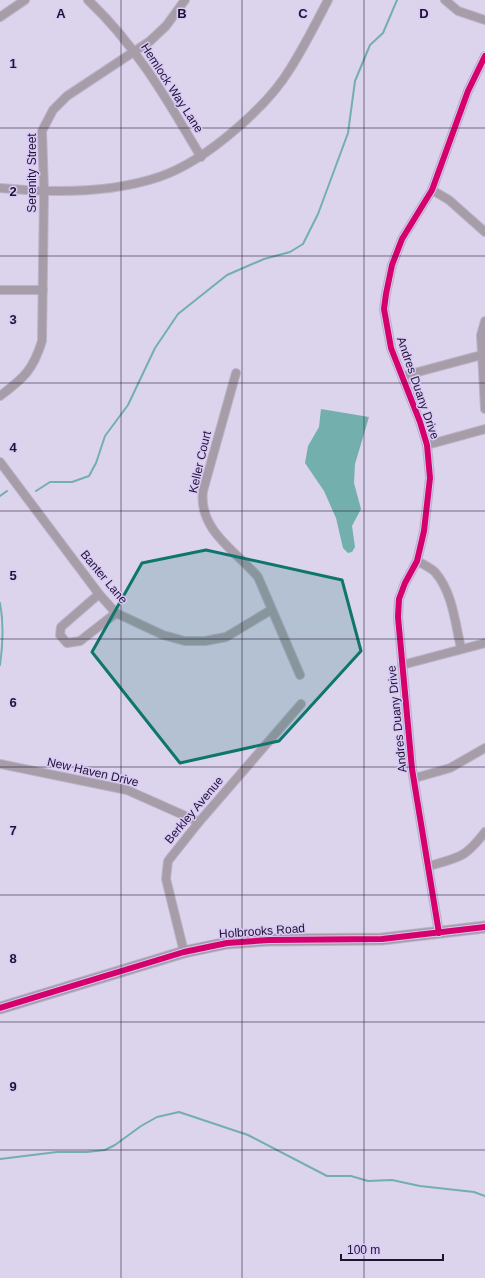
<svg xmlns="http://www.w3.org/2000/svg" width="485" height="1278" font-family="Arial,sans-serif">
	<style>
		.water { fill: #73afac }
		.lines { fill: none; stroke-linecap: round; stroke-linejoin: round }
		.stream { stroke: #73afac; stroke-width: 2 }
		.street-casing { stroke: #bbb3c8; stroke-width: 10 }
		.secondary-casing { stroke: #bbb3c8; stroke-width: 13 }
		.street { stroke: #a79da8; stroke-width: 8 }
		.secondary { stroke: #a69ca9; stroke-width: 11 }
		.cycleway-casing { stroke: #d9c9f7; stroke-width: 8 }
		.cycleway { stroke: #d6006c; stroke-width: 6 }
		.marked { fill: #0f766e; fill-opacity: 0.2; stroke: #0f766e; stroke-width: 3; stroke-linejoin: round }
		.grid { fill: none; stroke: #1f142f; stroke-width: 1; stroke-opacity: 0.55 }
		.labels { text-anchor: middle; dominant-baseline: central; stroke-width: 3; stroke-linejoin: round; paint-order: stroke }
		.street-label { font-size: 12px; fill: #1f142f; stroke: #d9c9f7 }
		.grid-label { font-size: 13px; text-anchor: middle; font-weight: bold; fill: #1f142f; stroke: #d9c9f7; stroke-width: 3; stroke-linejoin: round; paint-order: stroke }
	</style>
	<rect width="100%" height="100%" fill="#dcd4ec"/>
	<!-- water -->
	<polygon class="water" points="321,409 369,417 355,464 354,483 361,509 352,526 355,547 352,552 348,553 343,548 336,518 324,491 305,463 308,446 319,427"/>
	<g class="lines">
		<!-- stream -->
		<g class="stream">
			<polyline points="36,491 50,482 72,482 89,476 96,463 105,436 128,405 155,348 178,314 227,275 264,259 290,252 303,244 318,214 348,133 355,81 370,45 383,33 397,0"/>
			<polyline points="0,496 7,491"/>
			<path d="M0,603C4,624 3,644 0,665"/>
			<polyline points="0,1159 57,1152 87,1152 105,1150 115,1145 141,1126 157,1117 179,1112 248,1135 327,1176 351,1176 368,1181 392,1180 420,1186 474,1192 485,1196"/>
		</g>
		<!-- street casing -->
		<g class="street-casing">
			<g id="street">
				<path d="M88,0C136,45 168,101 201,157"/>
				<polyline points="445,0 458,11 485,20"/>
				<polyline points="0,17 25,0"/>
				<path d="M0,188C50,193 111,193 159,177C188,167 213,149 236,129C256,112 276,92 290,69C304,47 316,23 328,0"/>
				<polyline points="432,190 449,200 485,232"/>
				<polyline points="0,290 43,290"/>
				<polyline points="485,321 481,335 485,409"/>
				<path d="M236,373L203,491C198,530 236,551 258,577L300,675"/>
				<polyline points="403,376 485,354"/>
				<path d="M0,396C24,378 33,370 42,341L44,190L42,131L53,110L67,96L150,41L166,26L185,0"/>
				<polyline points="427,445 485,429"/>
				<polyline points="0,462 99,594 116,613 163,635 185,641 205,641 226,637 271,610"/>
				<path d="M417,561C423,564 431,568 435,572C453,593 455,623 461,648"/>
				<polyline points="99,594 61,627 60,635 67,643 80,641 116,613"/>
				<polyline points="402,665 485,643"/>
				<polyline points="0,764 127,790 199,822"/>
				<polyline points="415,778 450,768 485,748"/>
				<path d="M429,866C460,857 465,858 485,832"/>
				<polyline points="439,933 412,769 398,617 399,599 405,583 417,561 424,531 430,478 427,445 420,422 391,348 384,309 386,294 392,265 402,239 432,190 468,91 485,56"/>
				<polyline points="184,952 166,879 168,861 199,822 301,704"/>
			</g>
		</g>
		<!-- secondary casing -->
		<g class="secondary-casing">
			<polyline id="secondary" points="0,1008 184,952 227,943 269,940 382,939 485,927"/>
		</g>
		<!-- street -->
		<use href="#street" class="street"/>
		<!-- secondary -->
		<use href="#secondary" class="secondary"/>
		<!-- cycleway casing -->
		<g class="cycleway-casing">
			<g id="cycleway">
				<polyline points="439,933 412,769 398,617 399,599 405,583 417,561 424,531 430,478 427,445 420,422 391,348 384,309 386,294 392,265 402,239 432,190 468,91 485,56"/>
				<polyline points="0,1008 184,952 227,943 269,940 382,939 485,927"/>
			</g>
		</g>
		<!-- cycleway -->
		<use href="#cycleway" class="cycleway"/>
	</g>
	<!-- marked area -->
	<path class="marked" d="M206,550L342,580L361,651L279,741L180,763L92,652L142,563Z"/>
	<!-- grid -->
	<path class="grid" d="M121,0V1278M242,0V1278M364,0V1278M0,128H485M0,256H485M0,383H485M0,511H485M0,639H485M0,767H485M0,895H485M0,1022H485M0,1150H485"/>
	<g class="labels">
		<!-- street labels -->
		<g class="street-label">
			<text transform="translate(172 88) rotate(57)">Hemlock Way Lane</text>
			<text transform="translate(32 173) rotate(-90)">Serenity Street</text>
			<text transform="translate(418 388) rotate(71)">Andres Duany Drive</text>
			<text transform="translate(200 462) rotate(-77)">Keller Court</text>
			<text transform="translate(104 577) rotate(50)">Banter Lane</text>
			<text transform="translate(397 719) rotate(-96)">Andres Duany Drive</text>
			<text transform="translate(93 772) rotate(13)">New Haven Drive</text>
			<text transform="translate(194 810) rotate(-50)">Berkley Avenue</text>
			<text transform="translate(262 931) rotate(-4)">Holbrooks Road</text>
		</g>
	</g>
	<g class="grid-label">
		<text x="61" y="18">A</text>
		<text x="182" y="18">B</text>
		<text x="303" y="18">C</text>
		<text x="424" y="18">D</text>
		<text x="13" y="68">1</text>
		<text x="13" y="196">2</text>
		<text x="13" y="324">3</text>
		<text x="13" y="452">4</text>
		<text x="13" y="580">5</text>
		<text x="13" y="707">6</text>
		<text x="13" y="835">7</text>
		<text x="13" y="963">8</text>
		<text x="13" y="1091">9</text>
	</g>
	<!-- scale -->
	<path d="M341 1254v6h102v-6" fill="none" stroke="#1f142f" stroke-width="2"/>
	<text x="347" y="1254" font-size="12" fill="#1f142f" stroke="#d9c9f7" stroke-width="3" paint-order="stroke">100 m</text>
</svg>
